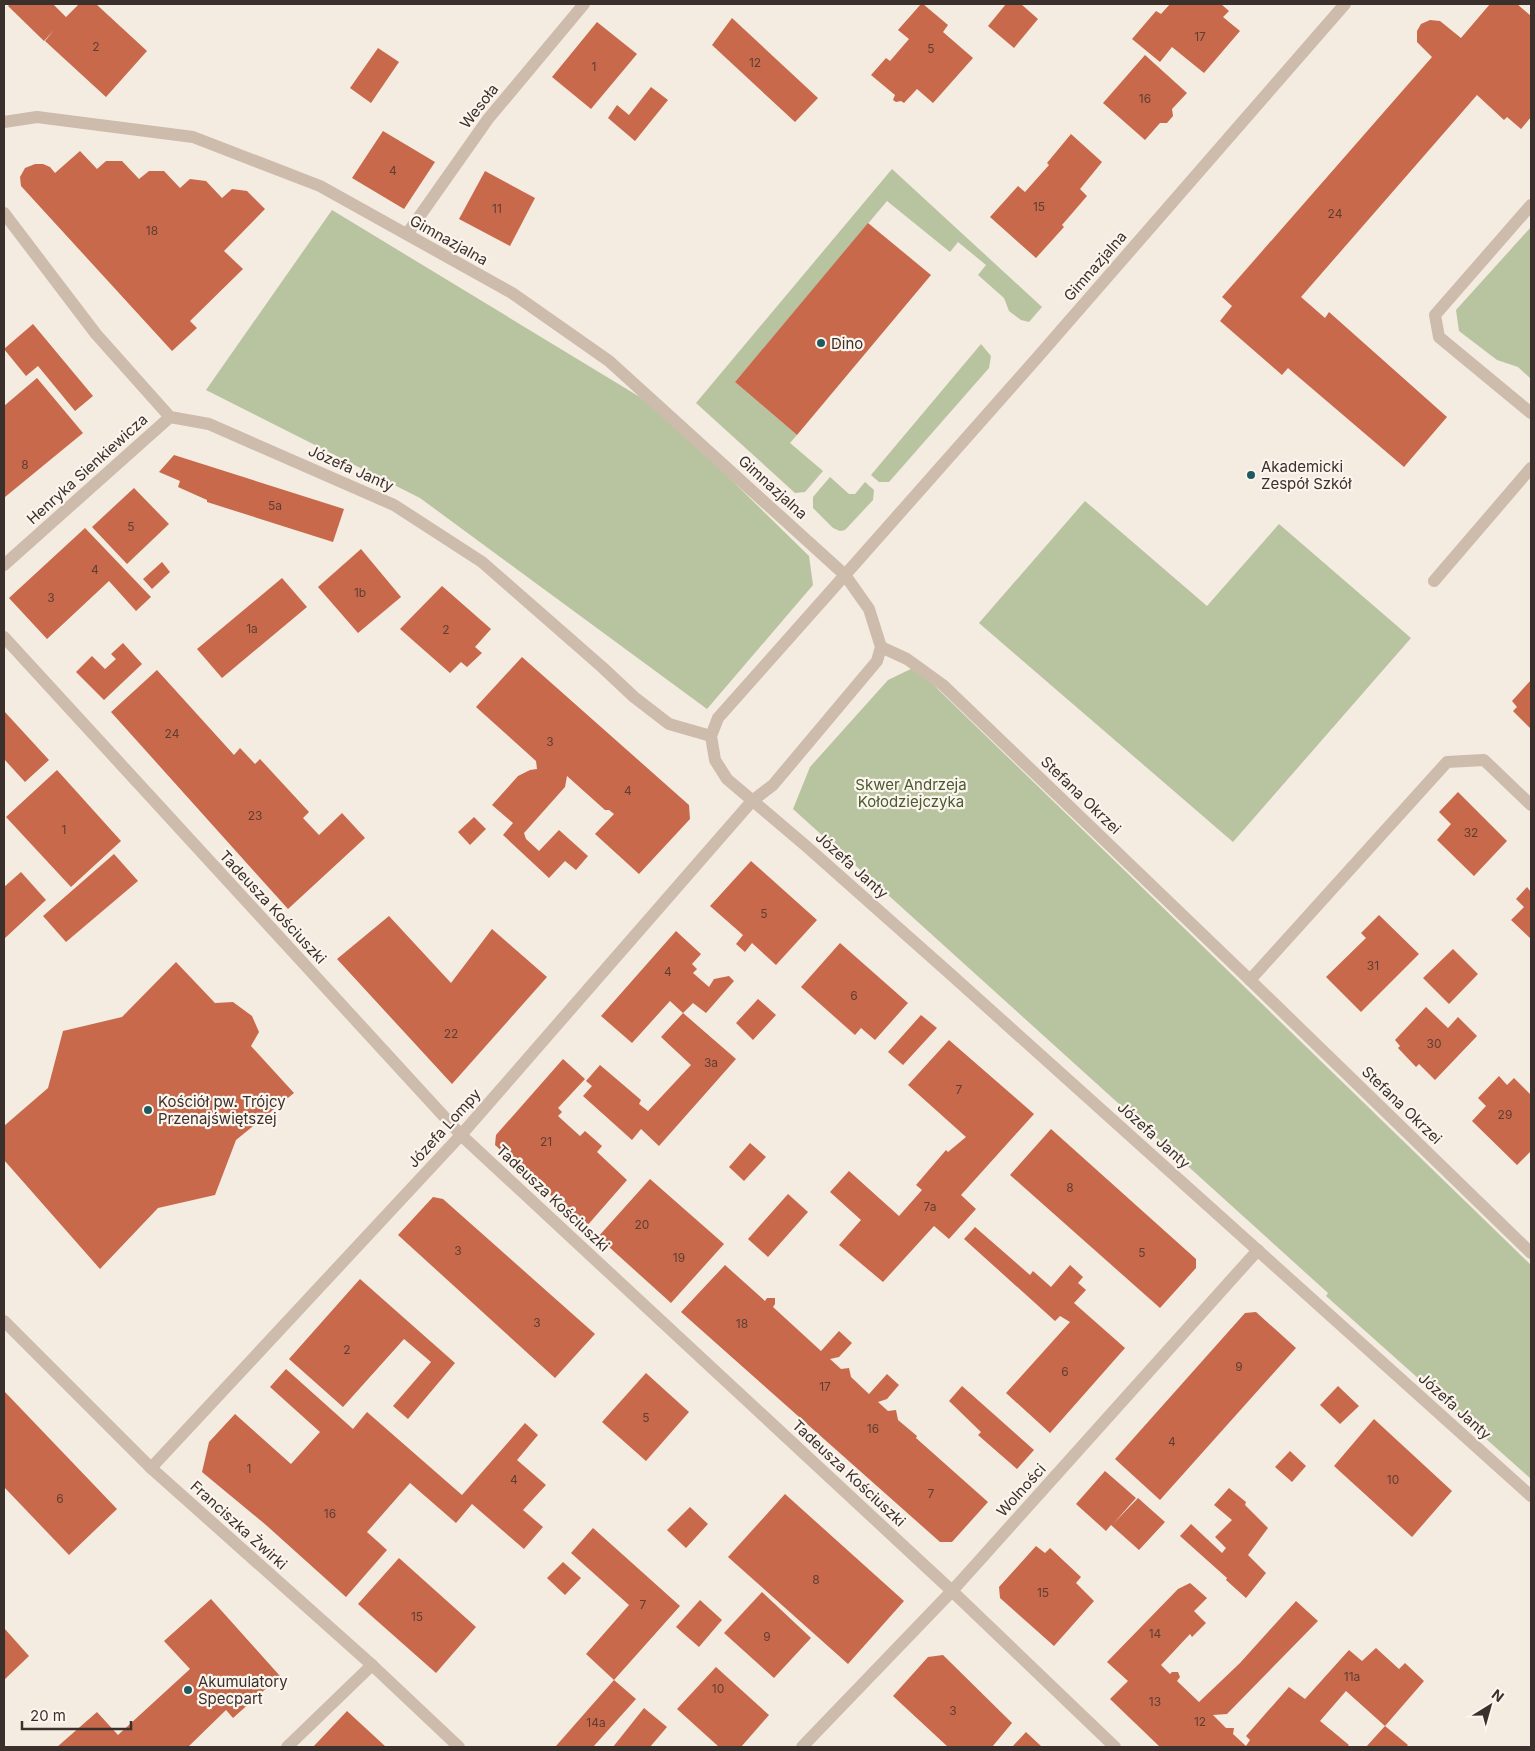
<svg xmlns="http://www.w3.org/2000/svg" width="1535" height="1751" font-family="Inter,sans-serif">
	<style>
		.green { fill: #b8c4a0 }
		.building { fill: #c8694b }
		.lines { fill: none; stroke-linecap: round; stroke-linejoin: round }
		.lane { stroke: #cdbbac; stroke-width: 12 }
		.street { stroke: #cdbbac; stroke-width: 12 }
		.poi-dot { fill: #1f5a5e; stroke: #fbf5ee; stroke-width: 2 }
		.labels { text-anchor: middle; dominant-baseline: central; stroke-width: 4.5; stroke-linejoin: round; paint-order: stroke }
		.number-label { font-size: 12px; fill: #5e3e33 }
		.street-label { font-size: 15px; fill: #3b302b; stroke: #fbf5ee }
		.poi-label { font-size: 15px; fill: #3b302b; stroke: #fbf5ee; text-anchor: start }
		.park-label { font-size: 15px; fill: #4a5a2e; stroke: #fbf5ee }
	</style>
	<rect width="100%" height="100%" fill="#f4ebe1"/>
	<!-- green -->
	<g class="green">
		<polygon points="892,169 1042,307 1029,322 1021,320 1009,311 1004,298 978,275 986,265 958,242 950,252 887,201 735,382 797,435 790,443 823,471 805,492 795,493 696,403"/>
		<polygon points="332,210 658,408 809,556 813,585 707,709 420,498 206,390"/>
		<polygon points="1531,227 1531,379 1518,367 1497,360 1459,331 1456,310"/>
		<polygon points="981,344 991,356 989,368 889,482 879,482 871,475"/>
		<polygon points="830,477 849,494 855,494 865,482 874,490 873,500 845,530 840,531 833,528 813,508 813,497"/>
		<polygon points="1085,501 1207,606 1279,524 1411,638 1233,842 979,623"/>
		<polygon points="915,667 1531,1265 1531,1479 1326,1296 1328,1293 793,809 810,767 888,680"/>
	</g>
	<!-- building -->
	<g class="building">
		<polygon points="10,4 53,4 66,17 79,4 96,4 147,51 106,97 45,41 54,30 44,41 8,6"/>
		<polygon points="921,4 923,4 948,25 943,32 973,58 933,103 917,89 904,103 901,101 896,102 893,100 895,95 871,75 886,58 890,61 909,39 898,30"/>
		<polygon points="1006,4 1021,4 1038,19 1014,48 988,26"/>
		<polygon points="1170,4 1221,4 1229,11 1223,17 1240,31 1204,73 1172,47 1160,62 1132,39 1156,11 1161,14"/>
		<polygon points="1490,4 1517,4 1531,16 1531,117 1521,129 1507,117 1504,120 1477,95 1301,297 1325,318 1329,312 1447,417 1404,467 1288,368 1282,375 1220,321 1232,306 1222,297 1432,57 1417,42 1417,31 1421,24 1430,20 1440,21 1461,38"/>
		<polygon points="732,18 818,98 795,122 712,45"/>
		<polygon points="597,22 637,54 591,109 552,77"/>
		<polygon points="378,48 399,62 371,103 350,88"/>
		<polygon points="1145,55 1187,93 1172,109 1173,116 1167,123 1160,123 1145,140 1103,103"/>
		<polygon points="651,87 668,100 635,141 608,118 617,105 629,115"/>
		<polygon points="383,131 435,162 404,209 352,178"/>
		<polygon points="1071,134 1102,162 1080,189 1087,196 1062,225 1064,227 1036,258 990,217 1018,186 1025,192 1049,165 1047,163"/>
		<polygon points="80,151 97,169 106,161 122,161 139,179 149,171 164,171 180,188 190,179 206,181 222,198 232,189 247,191 265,209 224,251 243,269 190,321 197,328 172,351 21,186 20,177 25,168 35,164 43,164 50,167 55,173"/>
		<polygon points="485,171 535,198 510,246 459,219"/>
		<polygon points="868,223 931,275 797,435 735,382"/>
		<polygon points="33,324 93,396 75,411 38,366 26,376 4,349"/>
		<polygon points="37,378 83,433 5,497 4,495 4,406"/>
		<polygon points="174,455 344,509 333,542 207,502 207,500 178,487 180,481 159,472"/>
		<polygon points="134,488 169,524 127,564 92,527"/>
		<polygon points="85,528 151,597 136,611 109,581 47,639 9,598"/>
		<polygon points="361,549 401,597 358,633 318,587"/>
		<polygon points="162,562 170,572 152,589 143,579"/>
		<polygon points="282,578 307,607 222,678 197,649"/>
		<polygon points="442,586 491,629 475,647 482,653 467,667 461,662 450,673 400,629"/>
		<polygon points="123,643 142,664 104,700 76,672 92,656 105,669 116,659 111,654"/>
		<polygon points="522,657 689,805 690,819 639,874 595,834 614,814 609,810 605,810 567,776 565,787 524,833 526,839 539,851 559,830 588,856 576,870 565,861 549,878 503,835 513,823 492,805 518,776 530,770 537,769 536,761 476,707"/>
		<polygon points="157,670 234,755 240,748 255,764 260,759 309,812 303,818 319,835 342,813 365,838 288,909 111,712"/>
		<polygon points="1531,680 1531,729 1513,711 1517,707 1512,701"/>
		<polygon points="4,711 49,760 25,782 4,759"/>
		<polygon points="57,770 121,841 71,887 6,817"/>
		<polygon points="1458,792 1507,841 1474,876 1437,840 1451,824 1439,812"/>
		<polygon points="474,817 486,829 470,845 458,832"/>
		<polygon points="114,854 138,881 66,942 43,916"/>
		<polygon points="751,861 817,920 776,965 752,943 745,952 736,944 743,935 710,906"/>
		<polygon points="21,872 46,900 4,939 4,887"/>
		<polygon points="1527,887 1531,892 1531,939 1511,920 1524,907 1516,899"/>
		<polygon points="1379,915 1419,954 1361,1012 1326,977 1366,938 1361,933"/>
		<polygon points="389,916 451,983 492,929 547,977 452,1084 337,959"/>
		<polygon points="676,931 701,954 692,964 697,969 693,973 709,987 714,979 729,976 734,981 706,1013 693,1003 683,1013 736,1059 659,1146 641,1129 632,1140 583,1096 592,1086 586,1081 600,1065 641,1100 639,1104 648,1111 691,1065 661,1037 683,1013 670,1001 632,1043 601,1016"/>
		<polygon points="840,943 908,1003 875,1040 861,1028 855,1035 801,987"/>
		<polygon points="1453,949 1478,974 1449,1004 1423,978"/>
		<polygon points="176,962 215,1003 233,1002 252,1016 259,1032 251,1046 294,1093 236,1140 215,1195 158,1208 100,1269 4,1160 4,1126 48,1088 63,1031 122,1017"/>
		<polygon points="758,999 776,1015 753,1040 736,1023"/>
		<polygon points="1426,1007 1448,1028 1458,1017 1477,1036 1435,1080 1419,1064 1416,1067 1398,1048 1400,1046 1395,1040"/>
		<polygon points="921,1015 937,1028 903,1065 888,1052"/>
		<polygon points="949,1040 1034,1114 961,1195 976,1209 949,1239 934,1226 883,1282 839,1245 861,1220 830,1192 849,1171 899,1216 922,1190 916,1185 946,1150 948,1152 966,1137 908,1085"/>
		<polygon points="563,1059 585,1079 558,1108 562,1112 558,1116 580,1136 585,1131 602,1146 597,1152 627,1180 586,1227 495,1145 496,1135"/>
		<polygon points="1499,1076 1507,1085 1514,1078 1531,1095 1531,1151 1517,1165 1472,1121 1486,1106 1478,1098"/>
		<polygon points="1051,1129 1196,1259 1196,1268 1160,1308 1010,1175"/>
		<polygon points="750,1143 766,1157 744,1181 729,1167"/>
		<polygon points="650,1179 724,1244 671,1303 598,1237"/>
		<polygon points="788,1194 808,1212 768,1257 748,1239"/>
		<polygon points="433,1197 443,1199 595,1334 555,1378 398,1235"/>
		<polygon points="975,1227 1030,1275 1033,1271 1051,1287 1070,1265 1083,1277 1078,1283 1086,1290 1074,1303 1125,1348 1050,1433 1006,1393 1070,1322 1060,1316 1055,1321 964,1239"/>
		<polygon points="725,1265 765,1301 767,1298 775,1298 775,1304 773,1307 821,1351 839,1331 852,1343 839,1357 830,1359 841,1369 849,1368 851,1377 869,1394 887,1374 899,1385 887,1399 878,1402 888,1411 896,1410 898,1420 917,1436 916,1438 988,1502 952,1542 940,1542 681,1312"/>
		<polygon points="360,1279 455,1363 408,1419 393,1406 431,1362 404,1339 343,1407 289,1359"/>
		<polygon points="1256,1312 1296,1348 1160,1500 1115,1459 1245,1313"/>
		<polygon points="286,1369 353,1429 367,1412 462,1495 525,1423 538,1435 517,1460 546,1485 523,1510 543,1527 524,1549 472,1504 456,1523 410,1483 367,1532 387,1550 346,1597 266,1525 202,1472 209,1442 235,1414 291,1464 320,1432 270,1387"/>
		<polygon points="646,1373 689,1412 646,1461 602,1422"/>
		<polygon points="962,1386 1034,1450 1017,1469 978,1435 981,1432 949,1401"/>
		<polygon points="1338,1386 1359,1406 1340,1424 1320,1405"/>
		<polygon points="4,1391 117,1509 69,1555 4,1487"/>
		<polygon points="1374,1419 1452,1491 1412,1537 1334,1466"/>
		<polygon points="1290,1451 1306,1466 1292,1482 1275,1467"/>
		<polygon points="1105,1471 1136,1498 1113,1524 1138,1498 1165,1522 1139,1550 1111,1525 1106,1531 1076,1504"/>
		<polygon points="1229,1488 1246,1502 1245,1505 1268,1528 1248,1555 1266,1573 1246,1598 1226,1580 1227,1578 1180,1536 1191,1524 1222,1553 1226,1548 1215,1537 1232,1520 1214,1505"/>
		<polygon points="785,1494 904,1601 848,1664 728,1557"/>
		<polygon points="690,1507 708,1524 686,1548 667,1530"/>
		<polygon points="593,1528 680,1606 614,1680 586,1654 629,1605 571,1553"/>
		<polygon points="1036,1546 1045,1553 1050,1548 1081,1577 1076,1583 1094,1601 1054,1646 1000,1598 999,1587"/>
		<polygon points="399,1558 476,1627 436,1673 358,1604"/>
		<polygon points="563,1562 581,1578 565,1595 547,1578"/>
		<polygon points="1190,1583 1207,1598 1194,1611 1206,1623 1192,1637 1190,1634 1161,1665 1170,1674 1172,1672 1178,1672 1180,1677 1177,1681 1199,1702 1240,1663 1296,1601 1318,1621 1227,1714 1213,1715 1226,1728 1234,1728 1233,1734 1246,1746 1250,1740 1246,1736 1289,1687 1305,1699 1349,1650 1362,1661 1376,1648 1399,1669 1405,1663 1424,1681 1385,1726 1346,1691 1320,1721 1349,1745 1347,1747 1160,1747 1110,1699 1128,1681 1107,1662 1178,1589"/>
		<polygon points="762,1592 811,1638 774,1678 724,1633"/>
		<polygon points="211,1599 280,1676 233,1718 226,1710 188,1747 57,1747 97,1712 118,1735 190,1669 164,1641"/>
		<polygon points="700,1600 722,1620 699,1647 676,1627"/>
		<polygon points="4,1628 29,1656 4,1680"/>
		<polygon points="943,1655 1012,1723 992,1747 948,1747 893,1696 928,1657"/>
		<polygon points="716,1667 769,1715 741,1747 719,1747 677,1709"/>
		<polygon points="614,1680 636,1699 593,1747 557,1747 556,1746"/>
		<polygon points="644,1708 667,1727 650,1747 613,1747"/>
		<polygon points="347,1711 386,1747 313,1747"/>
		<polygon points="1385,1726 1408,1745 1406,1747 1366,1747"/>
		<polygon points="1026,1732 1042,1747 1012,1747"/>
	</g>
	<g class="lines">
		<!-- lane -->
		<g class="lane">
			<polyline points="1531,205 1435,315 1439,337 1531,413"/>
			<polyline points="1434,581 1531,468"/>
		</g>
		<!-- street -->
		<g class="street">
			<polyline points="4,122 37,117 193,137 320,186 512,293 609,361 845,575 1036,359 1345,4"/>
			<polyline points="4,213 96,334 170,417 209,424 394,505 482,562 602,667 634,697 669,724 711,736"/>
			<polyline points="407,234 488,119 584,4"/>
			<polyline points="4,565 170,417"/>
			<polyline points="4,637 461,1135 952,1591 1115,1747"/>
			<polyline points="881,647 907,659 943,685 1250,980 1531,1253"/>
			<polyline points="1250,980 1447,762 1484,760 1531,805"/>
			<polyline points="4,1321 151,1468 372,1665 459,1747"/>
			<polyline points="151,1468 461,1135 752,801 773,785 877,661 881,647 869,609 845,575 718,718 711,736 715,760 727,779 806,846 947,971 1531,1496"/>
			<polyline points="287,1747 372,1665"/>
			<polyline points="802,1747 952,1591 1258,1250"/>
		</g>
	</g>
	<!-- markers -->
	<g class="poi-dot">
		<circle cx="821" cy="343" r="5"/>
		<circle cx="1251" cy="475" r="5"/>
		<circle cx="148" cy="1110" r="5"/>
		<circle cx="188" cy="1690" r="5"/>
	</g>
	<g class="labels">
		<!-- number labels -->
		<g class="number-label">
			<text x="1200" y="36">17</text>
			<text x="96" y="46">2</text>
			<text x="931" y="48">5</text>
			<text x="755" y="62">12</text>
			<text x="594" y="66">1</text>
			<text x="1145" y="98">16</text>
			<text x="393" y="170">4</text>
			<text x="1039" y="206">15</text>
			<text x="497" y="208">11</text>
			<text x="1335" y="213">24</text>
			<text x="152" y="230">18</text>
			<text x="25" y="464">8</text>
			<text x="275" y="505">5a</text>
			<text x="131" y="526">5</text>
			<text x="95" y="569">4</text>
			<text x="360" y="592">1b</text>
			<text x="51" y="597">3</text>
			<text x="252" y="628">1a</text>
			<text x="446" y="629">2</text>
			<text x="172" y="733">24</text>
			<text x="550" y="741">3</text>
			<text x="628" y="790">4</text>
			<text x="255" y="815">23</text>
			<text x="64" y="829">1</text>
			<text x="1471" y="832">32</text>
			<text x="764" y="913">5</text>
			<text x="1373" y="965">31</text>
			<text x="668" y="971">4</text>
			<text x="854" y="995">6</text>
			<text x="451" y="1033">22</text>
			<text x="1434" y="1043">30</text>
			<text x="711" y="1062">3a</text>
			<text x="959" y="1089">7</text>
			<text x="1505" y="1114">29</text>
			<text x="546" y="1141">21</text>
			<text x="1070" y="1187">8</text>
			<text x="930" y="1206">7a</text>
			<text x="642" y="1224">20</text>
			<text x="458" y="1250">3</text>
			<text x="1142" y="1252">5</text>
			<text x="679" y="1257">19</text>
			<text x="537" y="1322">3</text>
			<text x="742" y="1323">18</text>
			<text x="347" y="1349">2</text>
			<text x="1239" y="1366">9</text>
			<text x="1065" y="1371">6</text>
			<text x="825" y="1386">17</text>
			<text x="646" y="1417">5</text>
			<text x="873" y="1428">16</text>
			<text x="1172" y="1441">4</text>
			<text x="249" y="1468">1</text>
			<text x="514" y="1479">4</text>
			<text x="1393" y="1479">10</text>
			<text x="931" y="1493">7</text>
			<text x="60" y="1498">6</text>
			<text x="330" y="1513">16</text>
			<text x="816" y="1579">8</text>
			<text x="1043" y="1592">15</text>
			<text x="643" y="1604">7</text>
			<text x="417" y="1616">15</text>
			<text x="1155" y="1633">14</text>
			<text x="767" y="1636">9</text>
			<text x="1352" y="1676">11a</text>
			<text x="718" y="1688">10</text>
			<text x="1155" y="1701">13</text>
			<text x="953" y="1710">3</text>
			<text x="1200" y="1721">12</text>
			<text x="596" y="1722">14a</text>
		</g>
		<!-- street labels -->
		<g class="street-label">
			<text transform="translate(479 106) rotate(-52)">Wesoła</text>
			<text transform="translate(449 240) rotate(29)">Gimnazjalna</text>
			<text transform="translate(1095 266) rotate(-49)">Gimnazjalna</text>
			<text transform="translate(351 468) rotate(24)">Józefa Janty</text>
			<text transform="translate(87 469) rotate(-42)">Henryka Sienkiewicza</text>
			<text transform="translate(773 487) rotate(42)">Gimnazjalna</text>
			<text transform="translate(1081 795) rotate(44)">Stefana Okrzei</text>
			<text transform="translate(852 865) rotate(42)">Józefa Janty</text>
			<text transform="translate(273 907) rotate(47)">Tadeusza Kościuszki</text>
			<text transform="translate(1402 1105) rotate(44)">Stefana Okrzei</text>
			<text transform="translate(444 1128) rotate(-48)">Józefa Lompy</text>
			<text transform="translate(1154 1135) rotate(42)">Józefa Janty</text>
			<text transform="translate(553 1198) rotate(43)">Tadeusza Kościuszki</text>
			<text transform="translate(1455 1406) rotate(42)">Józefa Janty</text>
			<text transform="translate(849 1473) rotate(43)">Tadeusza Kościuszki</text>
			<text transform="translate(1021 1490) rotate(-48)">Wolności</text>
			<text transform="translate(239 1525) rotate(42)">Franciszka Żwirki</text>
		</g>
		<!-- poi labels -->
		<g class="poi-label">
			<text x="831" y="343">Dino</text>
			<text x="1261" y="466">Akademicki<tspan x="1261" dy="17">Zespół Szkół</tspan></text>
			<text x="158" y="1101">Kościół pw. Trójcy<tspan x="158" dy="17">Przenajświętszej</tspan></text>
			<text x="198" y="1681">Akumulatory<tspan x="198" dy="17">Specpart</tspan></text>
		</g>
		<!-- park labels -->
		<g class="park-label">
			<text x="911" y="784">Skwer Andrzeja<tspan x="911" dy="17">Kołodziejczyka</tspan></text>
		</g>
	</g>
	<!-- border -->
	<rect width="1535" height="1751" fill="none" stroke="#3b302b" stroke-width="10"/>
	<!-- north arrow -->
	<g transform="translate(1490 1706) rotate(37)" stroke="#fbf5ee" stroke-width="4" paint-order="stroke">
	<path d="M0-4L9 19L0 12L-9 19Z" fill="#3b302b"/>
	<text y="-8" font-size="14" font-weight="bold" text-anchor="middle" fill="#3b302b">N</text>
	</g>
	<!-- scale -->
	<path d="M22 1721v8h109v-8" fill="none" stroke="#3b302b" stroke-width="2.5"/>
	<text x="30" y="1721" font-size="15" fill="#3b302b" stroke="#fbf5ee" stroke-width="4" paint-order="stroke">20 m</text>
</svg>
